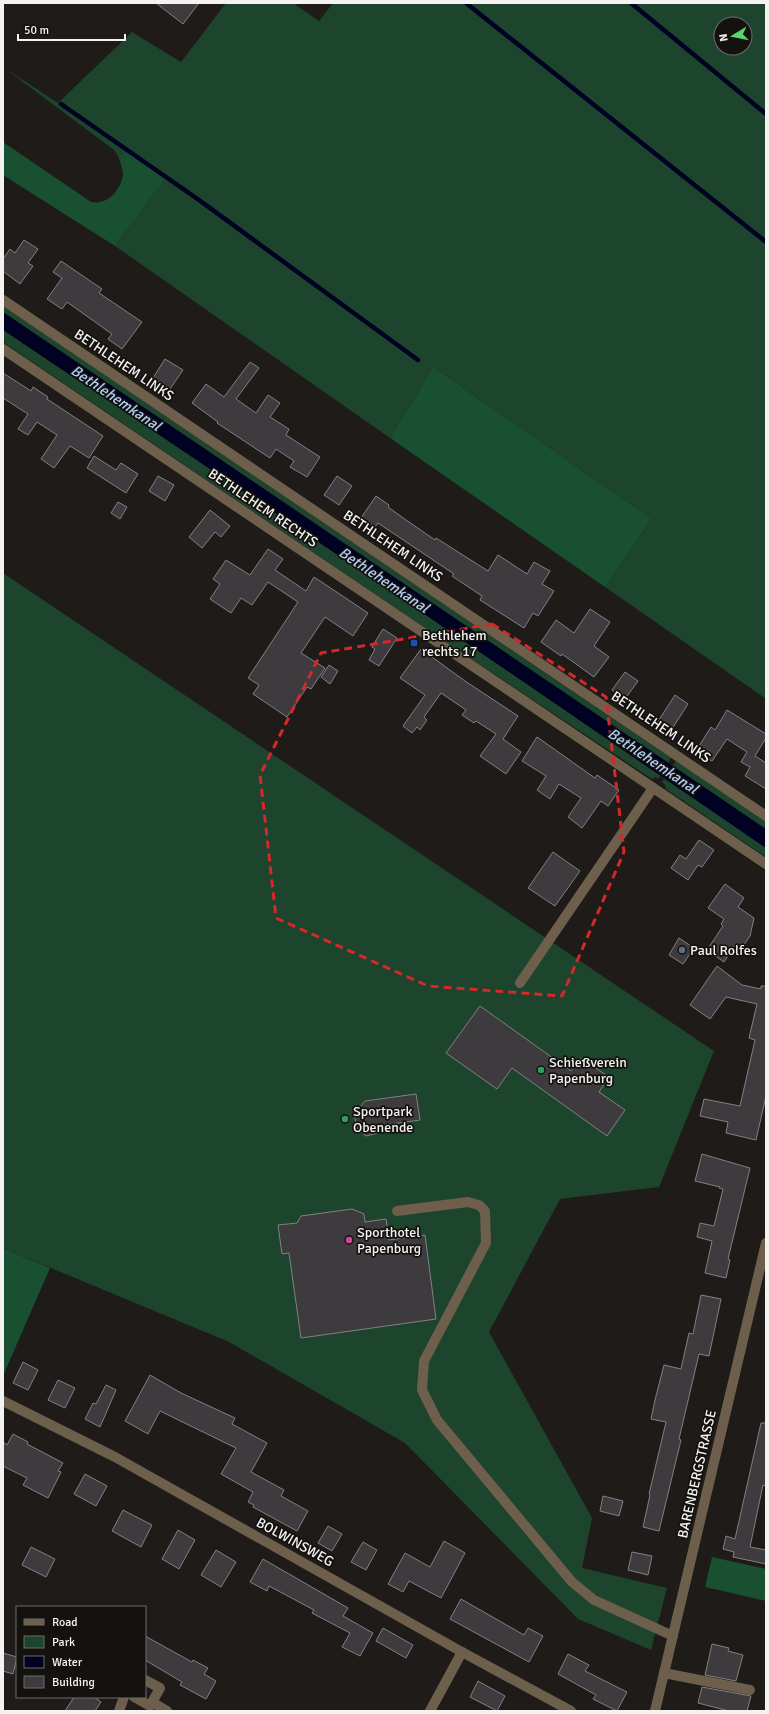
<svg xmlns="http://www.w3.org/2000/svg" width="769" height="1714" font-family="Signika,sans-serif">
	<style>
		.green { fill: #1d442c; fill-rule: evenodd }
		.forest { fill: #195031 }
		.water { fill: #000123 }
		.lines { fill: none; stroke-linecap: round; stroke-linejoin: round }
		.stream { stroke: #000123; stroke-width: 4.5 }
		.building { fill: #3e3b3e; stroke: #838084 }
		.minor { stroke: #6d5f4b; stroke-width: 10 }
		.marked { fill: none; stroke: #d62828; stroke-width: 3; stroke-dasharray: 8 5; stroke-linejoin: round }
		.transit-dot { fill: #1a4fb4; stroke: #14120f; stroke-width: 1.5 }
		.service-dot { fill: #5c6f8a; stroke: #14120f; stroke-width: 1.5 }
		.leisure-dot { fill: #2e9e5b; stroke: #14120f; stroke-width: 1.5 }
		.hotel-dot { fill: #d1479c; stroke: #14120f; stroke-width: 1.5 }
		.labels { text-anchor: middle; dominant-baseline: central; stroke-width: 3.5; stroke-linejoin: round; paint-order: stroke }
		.street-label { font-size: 14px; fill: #f5f3f1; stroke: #14120f }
		.poi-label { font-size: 14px; fill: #f5f3f1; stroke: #14120f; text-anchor: start }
		.water-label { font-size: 15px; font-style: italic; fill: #b2cdf6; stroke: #14120f }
	</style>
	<rect width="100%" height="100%" fill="#1e1b18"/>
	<!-- green -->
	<g class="green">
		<path d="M226,3H293L319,21L333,3H766V699L605,587L652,519L433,367L390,438L115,246L165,177L130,152L118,156L114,150L3,67L58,103L132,32L181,62ZM721,24H745V48H721Z"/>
		<polygon points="3,306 671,758 668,763 672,766 676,761 766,822 766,857 666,789 665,785 662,782 664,779 660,776 658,779 655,777 652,779 431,632 3,342"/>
		<polygon points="3,573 714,1051 659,1187 560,1199 489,1332 592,1518 582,1568 667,1588 651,1650 578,1619 405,1443 229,1342 3,1248"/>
	</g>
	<!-- forest -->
	<g class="forest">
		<path d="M3,142L91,202C108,205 120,191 123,175C123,169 120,161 118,156L129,152L166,177L115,246L3,175Z"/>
		<polygon points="433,367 652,519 605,587 390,438"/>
		<polygon points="3,1248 50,1268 3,1376"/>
		<polygon points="712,1557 766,1569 766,1601 705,1587"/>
	</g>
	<!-- water -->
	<polygon class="water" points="3,312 766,829 766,848 363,572 3,330"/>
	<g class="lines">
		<!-- stream -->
		<g class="stream">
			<polyline points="466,3 766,242"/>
			<polyline points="631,3 766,114"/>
			<polyline points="61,104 199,200 418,360"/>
		</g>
	</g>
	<!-- building -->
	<g class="building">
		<polygon points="156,3 199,3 183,24"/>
		<polygon points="24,240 38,249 28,263 33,266 20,284 3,271 3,259 10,249 15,253"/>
		<polygon points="61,261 102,289 99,293 142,322 122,349 108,339 112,334 67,302 62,309 47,299 62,278 53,272"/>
		<polygon points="165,359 183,370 170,389 153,378"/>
		<polygon points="250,362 259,368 236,399 256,413 268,395 280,403 270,417 289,429 286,435 320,457 307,477 290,467 294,461 276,449 270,458 217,423 218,422 192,403 206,384 224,397"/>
		<polygon points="3,373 31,391 33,387 48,397 47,399 103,436 89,458 70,446 54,468 41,459 57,435 37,422 28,435 18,429 28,414 3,398"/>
		<polygon points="94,456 116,470 121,463 138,474 126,493 87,468"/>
		<polygon points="158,476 174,485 165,501 149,491"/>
		<polygon points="337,476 352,486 339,505 324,495"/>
		<polygon points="376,496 389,505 388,507 406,520 435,540 436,538 488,571 498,555 527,574 534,562 550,571 542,584 554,591 538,616 533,613 524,628 480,600 482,596 452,576 454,574 378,523 375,527 361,518"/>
		<polygon points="118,502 127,507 120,519 111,513"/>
		<polygon points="210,510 230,526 221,537 215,532 202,548 189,537"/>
		<polygon points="268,549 283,559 275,570 306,591 314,577 368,613 353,636 325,617 301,653 325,668 311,689 307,687 287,717 253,694 259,685 248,678 298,602 268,582 252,605 241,598 231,613 210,599 220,584 213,579 226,560 250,575"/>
		<polygon points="590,609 610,622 594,646 609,657 594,677 562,654 561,656 541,642 556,620 574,633"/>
		<polygon points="383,629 397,638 379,666 369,660 375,649 372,647"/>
		<polygon points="421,649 465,681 518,716 503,739 521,752 506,774 480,756 496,734 476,721 474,723 462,715 466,710 441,693 424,717 427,720 420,730 417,727 412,733 403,726 425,695 400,678"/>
		<polygon points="329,665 338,671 330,684 321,677"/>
		<polygon points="625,672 638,681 625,699 612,690"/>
		<polygon points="675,695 688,704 670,732 657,723"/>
		<polygon points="727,710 766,734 766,738 755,756 766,763 766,789 745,776 750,767 741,762 747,752 727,739 712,761 696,751 711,727 715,730"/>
		<polygon points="537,737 595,778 597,775 619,790 608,806 601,801 582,828 568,817 581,798 559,784 550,799 537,790 546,776 522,761"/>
		<polygon points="699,840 714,850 702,867 698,865 688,880 671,868 680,855 686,859"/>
		<polygon points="553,852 580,871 555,906 528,888"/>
		<polygon points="725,884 744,898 738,907 754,918 750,936 741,949 735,945 724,962 707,950 723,926 721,924 724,919 708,908"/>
		<polygon points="679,938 694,948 683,964 669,955"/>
		<polygon points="717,966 742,985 761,989 761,986 766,986 766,1096 756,1140 726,1133 728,1122 700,1116 704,1099 740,1106 755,1040 749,1038 757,1004 726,997 710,1019 690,1005"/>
		<polygon points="480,1006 571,1071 581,1058 609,1077 599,1092 625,1110 607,1136 512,1068 497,1089 446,1053"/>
		<polygon points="416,1094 420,1120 384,1125 378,1133 366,1136 357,1128 354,1114 365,1101"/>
		<polygon points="702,1154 750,1168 728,1259 730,1260 726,1278 705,1273 712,1241 697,1237 700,1223 714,1226 723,1189 719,1188 720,1187 695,1181"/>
		<polygon points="352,1209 364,1214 365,1222 386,1219 389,1240 425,1235 436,1319 301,1338 289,1253 282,1254 278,1225 297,1223 301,1216"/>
		<polygon points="701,1295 721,1299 709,1356 699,1354 679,1439 681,1440 659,1531 643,1527 650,1495 649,1494 666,1422 651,1419 655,1400 664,1365 681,1369 689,1333 693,1334"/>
		<polygon points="23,1362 38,1370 28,1390 13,1383"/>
		<polygon points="150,1375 181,1393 235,1418 232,1424 267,1443 251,1472 284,1490 281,1496 308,1511 297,1531 253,1507 254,1505 248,1502 253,1492 221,1474 236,1448 160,1411 148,1434 125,1421"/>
		<polygon points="58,1380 75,1388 65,1408 48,1400"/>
		<polygon points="106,1385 116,1390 100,1427 85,1419 93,1403 96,1404"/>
		<polygon points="761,1423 766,1423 766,1486 763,1485 750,1547 766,1550 766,1564 733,1557 734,1552 723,1549 726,1536 735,1539"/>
		<polygon points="13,1434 28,1442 27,1444 63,1463 58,1471 61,1472 48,1498 23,1485 27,1478 3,1466 3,1442 7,1445"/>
		<polygon points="85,1474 107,1486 96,1506 74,1494"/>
		<polygon points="603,1496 623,1501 619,1516 600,1511"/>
		<polygon points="123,1510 152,1525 141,1547 112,1531"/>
		<polygon points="328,1526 342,1534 332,1551 318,1543"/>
		<polygon points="178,1530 195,1540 179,1569 162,1559"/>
		<polygon points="444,1541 465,1553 441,1598 409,1581 403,1592 388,1584 405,1553 430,1567"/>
		<polygon points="363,1542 377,1550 366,1570 351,1562"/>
		<polygon points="31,1547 55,1559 46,1577 22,1565"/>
		<polygon points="216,1550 236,1562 221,1587 201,1575"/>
		<polygon points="632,1552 652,1556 648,1575 628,1570"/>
		<polygon points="263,1559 348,1608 343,1616 373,1633 360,1656 342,1647 350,1633 312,1613 314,1610 269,1586 267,1591 250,1582"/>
		<polygon points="461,1599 524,1635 528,1628 543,1636 529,1662 450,1619"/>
		<polygon points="383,1628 413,1645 406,1658 376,1641"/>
		<polygon points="145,1636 192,1662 193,1660 208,1668 204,1674 216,1681 206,1699 180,1685 182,1682 145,1660"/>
		<polygon points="712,1644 729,1648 728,1651 743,1655 736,1681 705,1675"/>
		<polygon points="3,1653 17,1657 13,1674 3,1671"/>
		<polygon points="568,1654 589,1665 585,1671 627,1692 617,1711 593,1699 596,1695 558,1674"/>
		<polygon points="478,1681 505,1696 497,1711 470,1697"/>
		<polygon points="702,1687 751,1696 747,1711 729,1711 698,1703"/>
		<polygon points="74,1697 94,1697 101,1702 95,1711 65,1711"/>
	</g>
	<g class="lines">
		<!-- minor -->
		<g class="minor">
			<polyline points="3,300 766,816"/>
			<polyline points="3,349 766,864"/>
			<polyline points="520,983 653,788"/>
			<polyline points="397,1211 468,1202 479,1205 485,1211 486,1243 424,1361 422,1390 437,1420 572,1582 594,1600 673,1636"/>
			<polyline points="3,1401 115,1457 462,1652 571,1711"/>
			<polyline points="664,1673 750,1690"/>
			<polyline points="134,1697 150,1706 160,1688 145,1680"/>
			<polyline points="152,1702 167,1711"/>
			<polyline points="119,1711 124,1697"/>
			<polyline points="430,1711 462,1652"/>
			<polyline points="655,1711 766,1243"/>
		</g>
	</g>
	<!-- marked area -->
	<path class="marked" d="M492,624L606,697L624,852L562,996L428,986L276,918L260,775L321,653Z"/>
	<!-- markers -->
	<rect class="transit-dot" x="410" y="639" width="8" height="8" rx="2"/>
	<circle class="service-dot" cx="682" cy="950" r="4"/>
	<g class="leisure-dot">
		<circle cx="541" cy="1070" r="4"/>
		<circle cx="345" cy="1119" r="4"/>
	</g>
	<circle class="hotel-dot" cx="349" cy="1240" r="4"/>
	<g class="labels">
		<!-- street labels -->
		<g class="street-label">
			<text transform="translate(124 365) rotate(34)">BETHLEHEM LINKS</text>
			<text transform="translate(263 508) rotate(34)">BETHLEHEM RECHTS</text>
			<text transform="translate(393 546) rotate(34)">BETHLEHEM LINKS</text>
			<text transform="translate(661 727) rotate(34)">BETHLEHEM LINKS</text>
			<text transform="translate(697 1474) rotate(-77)">BARENBERGSTRASSE</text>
			<text transform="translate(295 1542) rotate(29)">BOLWINSWEG</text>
		</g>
		<!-- poi labels -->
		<g class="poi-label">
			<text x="422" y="635">Bethlehem<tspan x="422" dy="16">rechts 17</tspan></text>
			<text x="690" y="950">Paul Rolfes</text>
			<text x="549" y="1062">Schießverein<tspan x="549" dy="16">Papenburg</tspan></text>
			<text x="353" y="1111">Sportpark<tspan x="353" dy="16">Obenende</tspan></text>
			<text x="357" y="1232">Sporthotel<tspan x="357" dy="16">Papenburg</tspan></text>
		</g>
		<!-- water labels -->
		<g class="water-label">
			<text transform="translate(116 398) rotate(34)">Bethlehemkanal</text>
			<text transform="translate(384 580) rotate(34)">Bethlehemkanal</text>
			<text transform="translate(653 761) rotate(34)">Bethlehemkanal</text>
		</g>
	</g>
	<!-- border -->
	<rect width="769" height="1714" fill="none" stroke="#f5f3f1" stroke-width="8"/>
	<!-- legend -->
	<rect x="16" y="1606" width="130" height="92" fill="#14120f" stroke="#6e6c69"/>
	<rect x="24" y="1619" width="20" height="6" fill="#6d5f4b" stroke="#6e6c69"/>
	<text x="52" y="1626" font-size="12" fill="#f5f3f1">Road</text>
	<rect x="24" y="1636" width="20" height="12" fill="#1d442c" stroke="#6e6c69"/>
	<text x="52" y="1646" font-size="12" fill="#f5f3f1">Park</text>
	<rect x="24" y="1656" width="20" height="12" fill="#000123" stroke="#6e6c69"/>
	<text x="52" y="1666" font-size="12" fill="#f5f3f1">Water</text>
	<rect x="24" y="1676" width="20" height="12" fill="#3e3b3e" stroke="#6e6c69"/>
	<text x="52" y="1686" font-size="12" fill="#f5f3f1">Building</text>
	<!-- north arrow -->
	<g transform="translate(733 36) rotate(260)"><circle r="19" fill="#14120f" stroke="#6e6c69"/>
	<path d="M0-3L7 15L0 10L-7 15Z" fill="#58d570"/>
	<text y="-6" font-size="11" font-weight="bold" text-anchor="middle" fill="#f5f3f1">N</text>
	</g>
	<!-- scale -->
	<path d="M18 34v6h107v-6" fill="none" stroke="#f5f3f1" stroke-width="2"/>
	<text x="24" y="34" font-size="12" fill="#f5f3f1" stroke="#14120f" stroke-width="3" paint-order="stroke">50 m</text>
</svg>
